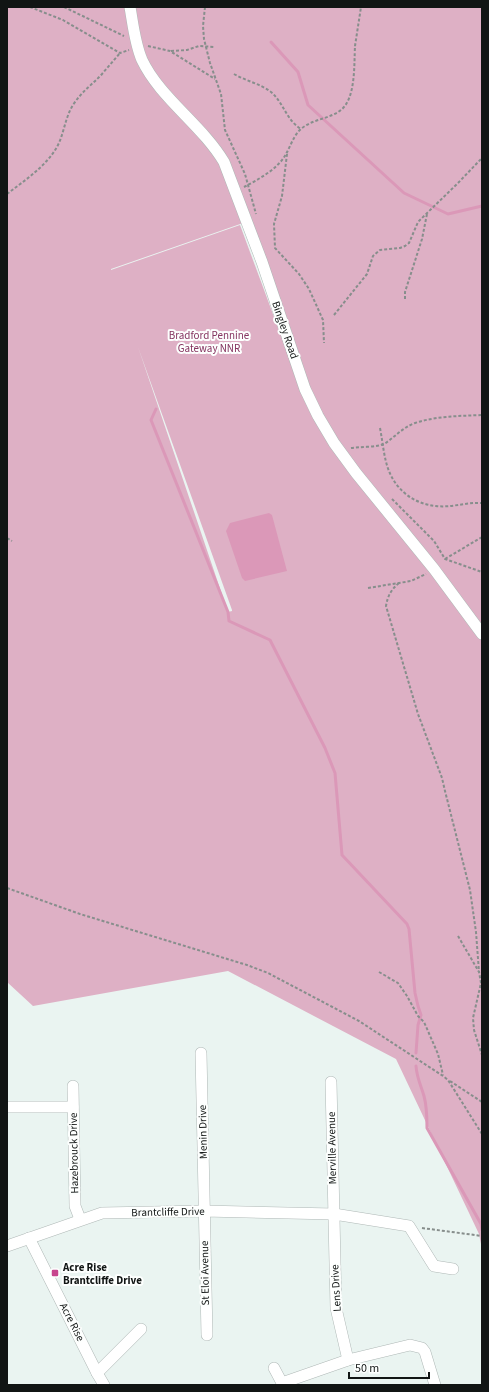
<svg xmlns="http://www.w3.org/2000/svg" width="489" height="1392" font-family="'Source Sans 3',sans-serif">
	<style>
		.green { fill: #deb0c5; fill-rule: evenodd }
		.water { fill: #db98b8 }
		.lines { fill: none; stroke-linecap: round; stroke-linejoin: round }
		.stream { stroke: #db98b8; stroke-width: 3 }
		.street-casing { stroke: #afb8b6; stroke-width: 12 }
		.path { stroke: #878e8c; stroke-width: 2; stroke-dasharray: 3 2; stroke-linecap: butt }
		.street { stroke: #fff; stroke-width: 11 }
		.poi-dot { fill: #c7468e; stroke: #fdfffe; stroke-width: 1.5 }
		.labels { text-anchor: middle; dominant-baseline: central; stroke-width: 4; stroke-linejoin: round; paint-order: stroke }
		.street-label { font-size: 11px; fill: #111514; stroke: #fdfffe }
		.park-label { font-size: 11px; fill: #863661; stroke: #fdfffe }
		.poi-label { font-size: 11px; font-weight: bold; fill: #111514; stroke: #fdfffe; text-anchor: start }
	</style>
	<rect width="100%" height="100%" fill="#eaf4f1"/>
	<!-- green -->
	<path class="green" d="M7,7H482V1249L479,1234L396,1059L228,971L33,1006L7,982ZM246,222L301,390L240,225L111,270V269ZM138,347L232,610V611L228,612Z"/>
	<!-- water -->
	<polygon class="water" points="269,513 272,515 287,571 245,581 242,578 226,531 230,523"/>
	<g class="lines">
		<!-- stream -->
		<g class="stream">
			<polyline points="271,42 298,72 308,105 404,193 448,214 482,206"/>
			<polyline points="156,409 151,420 228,612 229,621 270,640 325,748 335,773 342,855 407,924 409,929 415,993 418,1006 421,1015 418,1025 416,1053"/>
			<path d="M416,1066C417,1079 421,1085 424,1096C427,1107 427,1117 427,1128L481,1224L482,1230"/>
		</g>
		<!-- street casing -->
		<g class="street-casing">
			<g id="street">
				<path d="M130,7C133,24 135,44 142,60C160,98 202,125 224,162L262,262L305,389L318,416L334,443L356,473L434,569L482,634"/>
				<polyline points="201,1053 207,1335"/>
				<polyline points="331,1082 336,1308 348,1360"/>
				<polyline points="73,1086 75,1206 80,1219"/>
				<polyline points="7,1107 73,1107"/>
				<polyline points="29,1238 97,1373 104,1385"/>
				<polyline points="7,1246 102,1213 204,1211 334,1214 409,1226 434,1266 453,1269"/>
				<polyline points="274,1368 282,1383 348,1360 410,1345 422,1348 425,1352 435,1385"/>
				<polyline points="97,1373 141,1329"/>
			</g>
		</g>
		<!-- path -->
		<g class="path">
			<polyline points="30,7 63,20 120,53 129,50"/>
			<polyline points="64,7 124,36"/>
			<polyline points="205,7 203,26 204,39 210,63 221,94 225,130 245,174 256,214"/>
			<polyline points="148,46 170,51 215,79"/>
			<polyline points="171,51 187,50 199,46 215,47"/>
			<path d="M234,74C246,81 261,84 271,92C284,103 286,120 301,129"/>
			<polyline points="287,154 282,196 274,224 275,248 299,274 309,289 323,320 324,343"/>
			<path d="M244,187C259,179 278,169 286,154C290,147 293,138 298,132C309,119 328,120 341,110C356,98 354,64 355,46C357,33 359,20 361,7"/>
			<path d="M7,194C25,180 47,166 58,145C64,133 65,118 73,105C82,91 92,85 102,74C108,67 114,60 120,53"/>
			<polyline points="405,299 405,292 422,239 427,214"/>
			<polyline points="334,315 367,274 373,256 380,250 400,248 405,246 409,243 418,222 422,218 458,183 481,159"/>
			<path d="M380,428C385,454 384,477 407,495C415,501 425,505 436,506C451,508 466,502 482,503"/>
			<path d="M351,448C359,447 378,447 384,444C395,437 402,428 415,423C437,416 459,416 482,415"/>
			<polyline points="392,499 434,541 445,559 482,572"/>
			<polyline points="7,538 12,541"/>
			<polyline points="445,559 482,537"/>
			<path d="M399,583C391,590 388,595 386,606L418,714L442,778L445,791L470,890L476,932L479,972"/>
			<polyline points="368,588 411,581 426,574"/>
			<polyline points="7,888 80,914 247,965 268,973 359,1021 443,1076 448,1080 482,1134"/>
			<polyline points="458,936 479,972 481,983 473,1018 474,1030 482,1055"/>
			<polyline points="379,972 398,983 407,996 418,1016 424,1022 438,1054 443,1075"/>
			<polyline points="450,1081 482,1102"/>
			<polyline points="422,1228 482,1236"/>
		</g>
		<!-- street -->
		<use href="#street" class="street"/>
	</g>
	<!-- markers -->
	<rect class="poi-dot" x="51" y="1269" width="8" height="8" rx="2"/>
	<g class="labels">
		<!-- street labels -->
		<g class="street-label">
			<text transform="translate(285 330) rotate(71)">Bingley Road</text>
			<text transform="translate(203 1132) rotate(-91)">Menin Drive</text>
			<text transform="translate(332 1148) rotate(-91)">Merville Avenue</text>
			<text transform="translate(74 1153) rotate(-91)">Hazebrouck Drive</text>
			<text transform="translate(168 1212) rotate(-1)">Brantcliffe Drive</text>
			<text transform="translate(205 1273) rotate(-91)">St Eloi Avenue</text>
			<text transform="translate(336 1288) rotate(-93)">Lens Drive</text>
			<text transform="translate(72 1322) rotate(63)">Acre Rise</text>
		</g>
		<!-- park labels -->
		<g class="park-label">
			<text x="209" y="335">Bradford Pennine<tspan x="209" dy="13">Gateway NNR</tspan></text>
		</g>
		<!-- poi labels -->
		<g class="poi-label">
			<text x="63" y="1267">Acre Rise<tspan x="63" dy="13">Brantcliffe Drive</tspan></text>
		</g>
	</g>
	<!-- border -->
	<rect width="489" height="1392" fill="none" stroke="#111514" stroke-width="16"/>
	<!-- scale -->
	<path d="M349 1372v6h80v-6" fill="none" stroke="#111514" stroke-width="2"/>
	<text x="355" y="1372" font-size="12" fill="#111514" stroke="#fdfffe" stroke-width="3" paint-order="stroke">50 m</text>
</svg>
